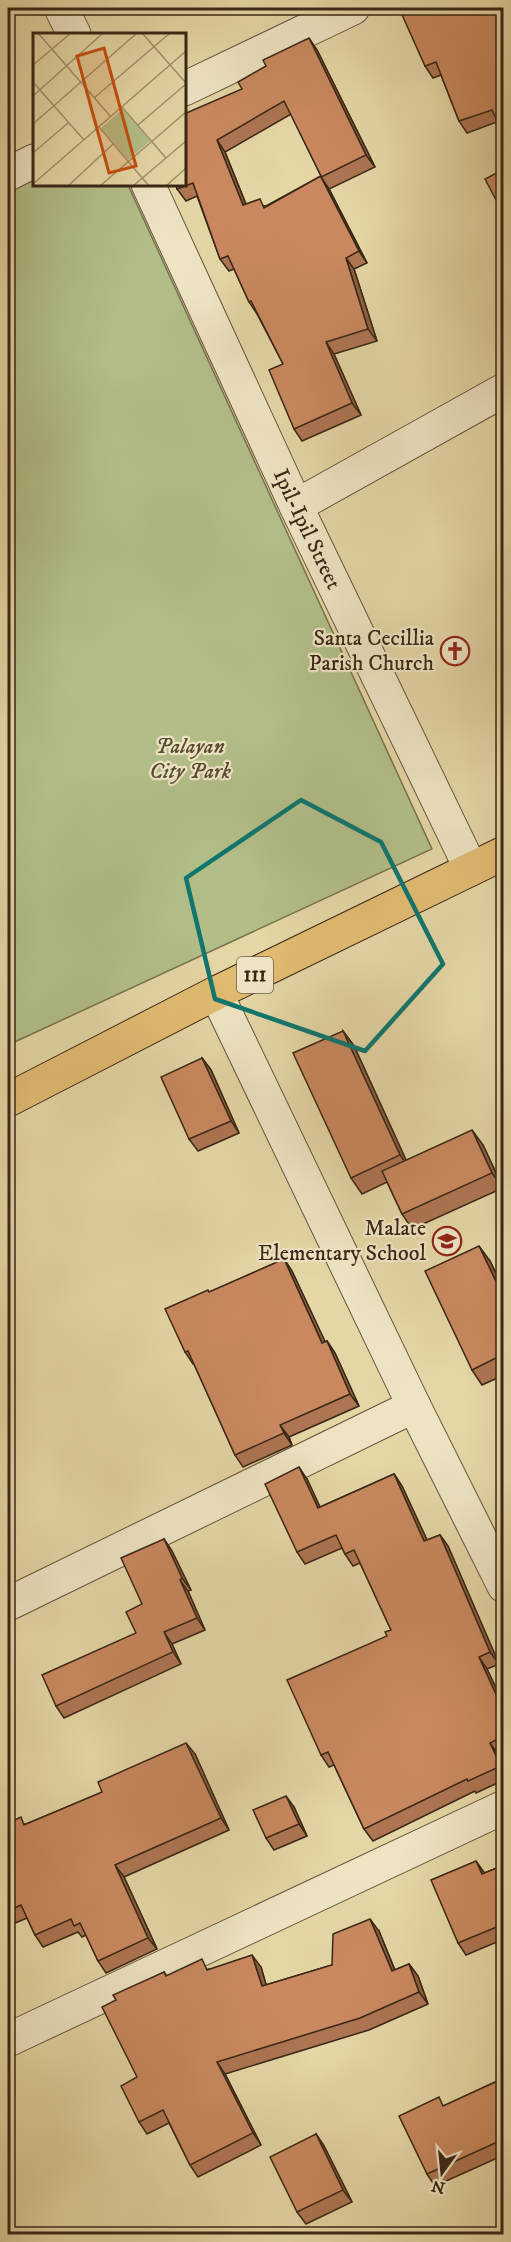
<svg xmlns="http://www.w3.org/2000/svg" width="511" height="2242" font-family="'IM FELL DW Pica',serif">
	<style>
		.green { fill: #b2be88; stroke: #76724f; stroke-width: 1.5 }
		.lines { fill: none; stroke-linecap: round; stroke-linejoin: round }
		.minor-casing { stroke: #64533a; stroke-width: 35 }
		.tertiary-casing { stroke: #64533a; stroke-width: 35 }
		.primary-casing { stroke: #392716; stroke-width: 35 }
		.minor { stroke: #eee4c4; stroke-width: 33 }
		.tertiary { stroke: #eee4c4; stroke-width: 33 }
		.primary { stroke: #e2bb72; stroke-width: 33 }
		.wall { fill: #ad7552; stroke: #392716; stroke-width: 1.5; fill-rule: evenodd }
		.shaded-wall { fill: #8d5f42; stroke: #392716; stroke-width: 1.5 }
		.building { fill: #c9885f; stroke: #392716; stroke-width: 1.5; fill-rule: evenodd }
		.marked { fill: none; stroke: #0f766e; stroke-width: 4.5; stroke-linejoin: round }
		.labels { text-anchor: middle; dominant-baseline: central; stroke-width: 4.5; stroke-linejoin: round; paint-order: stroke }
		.shield { fill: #eee4c4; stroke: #6f604a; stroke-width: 1.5 }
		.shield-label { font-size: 21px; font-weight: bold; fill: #392716 }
		.street-label { font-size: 22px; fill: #392716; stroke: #eee4c4 }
		.poi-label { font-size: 22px; fill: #392716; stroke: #eee4c4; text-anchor: end }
		.park-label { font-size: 22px; font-style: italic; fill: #574d32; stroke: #eee4c4 }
		.inset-road { fill: none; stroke: #a0906c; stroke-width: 1.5 }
		.view { fill: #c54f0e; fill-opacity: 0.15; stroke: #c54f0e; stroke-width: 3 }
		.inset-edge { fill: none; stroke: #392716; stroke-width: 3 }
	</style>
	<rect width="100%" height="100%" fill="#e5d6a5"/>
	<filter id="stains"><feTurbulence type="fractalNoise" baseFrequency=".00333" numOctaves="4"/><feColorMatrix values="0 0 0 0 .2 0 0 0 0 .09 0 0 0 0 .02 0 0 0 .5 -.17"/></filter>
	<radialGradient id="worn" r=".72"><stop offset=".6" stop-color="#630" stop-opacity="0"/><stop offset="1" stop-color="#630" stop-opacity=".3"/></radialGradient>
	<!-- green -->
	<polygon class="green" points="34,176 34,184 128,185 432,849 8,1045 8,189"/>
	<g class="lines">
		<!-- minor casing -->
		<g class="minor-casing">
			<g id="minor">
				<polyline points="61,8 74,34"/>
				<path id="s1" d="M148,184L296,506L471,869"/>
				<polyline points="296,506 504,390"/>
				<polyline points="216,993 414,1406 504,1586"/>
				<polyline points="8,1604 414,1406"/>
			</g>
		</g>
		<!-- tertiary casing -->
		<g class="tertiary-casing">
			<g id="tertiary">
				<polyline points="184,89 353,8"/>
				<polyline points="8,174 34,161"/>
				<polyline points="8,2040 504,1807"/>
			</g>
		</g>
		<!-- primary casing -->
		<g class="primary-casing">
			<polyline id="primary" points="8,1100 216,993 504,853"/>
		</g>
		<!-- minor -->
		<use href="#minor" class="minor"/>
		<!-- tertiary -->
		<use href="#tertiary" class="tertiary"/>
		<!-- primary -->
		<use href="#primary" class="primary"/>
	</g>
	<!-- wall -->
	<g class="wall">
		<polygon points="504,8 497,122 467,133 459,121 441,75 433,78 425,66"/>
		<path d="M317,50L375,167L329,189L367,263L354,269L377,341L334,354L361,415L302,441L294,429L283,364L257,314L249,302L234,269L229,271L220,259L197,196L186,201L177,189L242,89ZM291,114L321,176L266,206L246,204L225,152Z"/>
		<polygon points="343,1031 354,1046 406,1160 483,1145 503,1188 412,1229 402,1214 387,1182 362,1194 351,1178"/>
		<polygon points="202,1058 211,1070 239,1133 198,1151 189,1139"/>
		<polygon points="284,1259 292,1271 325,1342 327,1341 335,1353 359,1406 289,1437 292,1445 243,1467 235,1455 194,1364 193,1364 185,1352 210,1292"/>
		<polygon points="490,1261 504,1290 504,1375 482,1385 472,1370"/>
		<polygon points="394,1474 402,1486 427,1540 440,1535 448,1546 499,1664 487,1669 504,1705 504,1752 498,1754 504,1766 504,1780 476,1793 475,1791 373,1841 364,1829 334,1765 329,1767 321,1755 391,1630 360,1563 353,1566 345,1554 342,1548 305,1564 297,1552 307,1479 320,1507"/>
		<polygon points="164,1539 172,1551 191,1590 188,1591 205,1630 172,1644 181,1664 64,1718 56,1706 136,1633 142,1604"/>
		<polygon points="195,1754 229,1830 124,1877 157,1949 106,1973 98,1961 86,1935 82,1937 78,1932 43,1947 35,1935 27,1918 8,1926 8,1823 26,1824"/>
		<polygon points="294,1807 307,1836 274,1850 266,1838"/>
		<polygon points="504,1865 504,1939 466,1955 458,1943 484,1873"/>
		<polygon points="379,1931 395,1970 409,1964 418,1976 428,2004 369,2030 225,2074 261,2145 198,2177 190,2165 169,2123 147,2134 139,2122 137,2077 116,2000 164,1972 167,1976 209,1969 261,1967 266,1985 332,1965"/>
		<polygon points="504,2078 504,2155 435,2186 427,2174 444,2106"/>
		<polygon points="316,2134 324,2146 352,2202 306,2224 297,2212"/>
	</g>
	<!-- shaded-wall -->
	<g class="shaded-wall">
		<polygon points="309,38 317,50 375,167 366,155"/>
		<polygon points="217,140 225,152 251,217 243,205"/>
		<polygon points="321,177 329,189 367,263 359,251"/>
		<polygon points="346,258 354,269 377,341 368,329"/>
		<polygon points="326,342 334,354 361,415 352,403"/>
		<polygon points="343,1031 354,1046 411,1171 400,1155"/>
		<polygon points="202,1058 211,1070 239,1133 231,1121"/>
		<polygon points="472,1130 483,1145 503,1188 492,1173"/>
		<polygon points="479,1246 490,1261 504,1290 504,1298"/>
		<polygon points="284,1259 292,1271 331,1354 322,1343"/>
		<polygon points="327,1341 335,1353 359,1406 350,1394"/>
		<polygon points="280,1425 289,1437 292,1445 284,1433"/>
		<polygon points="299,1467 307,1479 326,1520 318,1508"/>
		<polygon points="394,1474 402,1486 433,1553 424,1541"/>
		<polygon points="440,1535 448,1546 499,1664 490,1652"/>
		<polygon points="164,1539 172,1551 191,1590 182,1578"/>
		<polygon points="180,1580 188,1591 205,1630 197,1618"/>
		<polygon points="164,1632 172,1644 181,1664 173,1652"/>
		<polygon points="479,1657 487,1669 504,1705 504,1712"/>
		<polygon points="186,1743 195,1754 229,1830 221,1818"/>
		<polygon points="490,1743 498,1754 504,1766 504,1770 501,1766"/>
		<polygon points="286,1796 294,1807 307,1836 299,1824"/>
		<polygon points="476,1861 484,1872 490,1886 482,1874"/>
		<polygon points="115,1865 124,1877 157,1949 148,1938"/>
		<polygon points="370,1919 379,1931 400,1983 392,1971"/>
		<polygon points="252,1955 261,1967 270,1998 262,1986"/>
		<polygon points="409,1964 418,1976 428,2004 419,1992"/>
		<polygon points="217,2062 225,2074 261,2145 253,2133"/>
		<polygon points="316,2134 324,2146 352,2202 343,2190"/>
	</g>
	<!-- building -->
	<g class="building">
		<polygon points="399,8 504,8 504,136 492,110 459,121 436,62 425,66"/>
		<path d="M309,38L366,155L321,177L359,251L346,258L368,329L326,342L352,403L294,429L269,370L283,364L251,301L249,302L228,256L220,259L193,183L177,189L176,184H184V114L242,89L238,82L266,66L263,60ZM284,101L321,176L264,208L260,199L243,205L217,140Z"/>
		<polygon points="504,169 504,215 485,179"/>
		<polygon points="343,1031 400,1155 351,1178 293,1053"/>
		<polygon points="202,1058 231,1121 189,1139 161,1077"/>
		<polygon points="472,1130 492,1173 402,1214 382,1171"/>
		<polygon points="479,1246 504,1298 504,1354 472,1370 425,1271"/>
		<polygon points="284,1259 322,1343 327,1341 350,1394 280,1425 284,1433 235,1455 188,1351 185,1352 165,1309 208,1290 209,1292"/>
		<polygon points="299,1467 318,1508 394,1474 424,1541 440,1535 490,1652 479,1657 504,1712 504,1736 490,1743 501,1766 468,1781 467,1779 364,1829 328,1752 321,1755 287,1680 387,1636 385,1632 391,1630 354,1550 345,1554 336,1535 297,1552 265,1484"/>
		<polygon points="164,1539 182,1578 180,1580 197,1618 164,1632 173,1652 56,1706 42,1675 136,1633 126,1612 142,1604 121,1558"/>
		<polygon points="186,1743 221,1818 115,1865 148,1938 98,1961 80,1923 74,1926 71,1919 35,1935 21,1905 8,1911 8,1823 21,1817 24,1825 102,1792 98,1782"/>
		<polygon points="286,1796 299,1824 266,1838 253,1810"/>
		<polygon points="476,1861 482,1874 504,1865 504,1924 458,1943 431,1880"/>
		<polygon points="370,1919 392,1971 409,1964 419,1992 360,2018 217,2062 253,2133 190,2165 163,2110 139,2122 121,2086 137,2077 102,2007 116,2000 113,1995 164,1972 166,1976 202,1959 207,1970 252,1955 262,1986 332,1965 333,1934"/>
		<polygon points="504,2078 504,2139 427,2174 399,2116 439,2097 443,2106"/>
		<polygon points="316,2134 343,2190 297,2212 270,2157"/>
	</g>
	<!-- marked area -->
	<path class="marked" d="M301,800L381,842L443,964L365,1051L215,999L186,878Z"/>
	<!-- icons -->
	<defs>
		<g id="church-ring" transform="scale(1.5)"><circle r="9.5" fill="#eee4c4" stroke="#8f2418" stroke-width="1.5"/><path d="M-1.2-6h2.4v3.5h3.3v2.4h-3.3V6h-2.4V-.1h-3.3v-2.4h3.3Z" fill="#8f2418"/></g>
		<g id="school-ring" transform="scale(1.5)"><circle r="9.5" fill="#eee4c4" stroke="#8f2418" stroke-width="1.5"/><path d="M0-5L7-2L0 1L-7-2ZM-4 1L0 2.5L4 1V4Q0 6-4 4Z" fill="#8f2418"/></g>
	</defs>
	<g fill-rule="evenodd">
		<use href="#church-ring" x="455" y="651"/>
		<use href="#school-ring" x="447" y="1241"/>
	</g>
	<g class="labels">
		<!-- shield labels -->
		<rect class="shield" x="237" y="957" width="36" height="36" rx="4.5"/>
		<g class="shield-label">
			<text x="255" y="975">111</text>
		</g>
		<!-- street labels -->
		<g class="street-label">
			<text stroke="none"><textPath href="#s1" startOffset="380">Ipil-Ipil Street</textPath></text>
		</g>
		<!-- poi labels -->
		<g class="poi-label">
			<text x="434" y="638">Santa Cecillia<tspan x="434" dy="25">Parish Church</tspan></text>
			<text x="426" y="1228">Malate<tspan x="426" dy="25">Elementary School</tspan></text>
		</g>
		<!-- park labels -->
		<g class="park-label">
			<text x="190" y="746">Palayan<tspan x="190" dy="25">City Park</tspan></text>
		</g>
	</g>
	<!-- overview -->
	<g transform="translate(33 33)">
		<rect width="153" height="153" fill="#e5d6a5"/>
		<path d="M90,76L117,108L95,127L68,95Z" fill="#b2be88"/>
		<path class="inset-road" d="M5,0L78,84M109,0L153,50M0,32L38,0M0,49L51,107M0,63L70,0M61,65L137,0M89,74L133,125M0,91L104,0M105,92L153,51M66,94L116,153M0,120L35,90M0,151L153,18M35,153L80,111M67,153L153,79M100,153L153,108M133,153L153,135"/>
		<path class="view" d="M71,15L103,133L76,140L44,23Z"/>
		<rect width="153" height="153" class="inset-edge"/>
	</g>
	<!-- margin -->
	<rect width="511" height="2242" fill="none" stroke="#e5d6a5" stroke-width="30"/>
	<rect x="9" y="9" width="493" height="2224" fill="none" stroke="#392716" stroke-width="3"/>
	<rect x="15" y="15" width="481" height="2212" fill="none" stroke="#392716" stroke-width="1.5"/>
	<!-- north arrow -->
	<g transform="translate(442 2173) rotate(195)" stroke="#eee4c4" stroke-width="4.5" paint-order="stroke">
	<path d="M0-4.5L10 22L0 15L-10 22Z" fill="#392716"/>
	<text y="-9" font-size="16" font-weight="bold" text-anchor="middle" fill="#392716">N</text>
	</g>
	<rect width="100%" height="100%" filter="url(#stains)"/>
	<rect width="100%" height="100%" fill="url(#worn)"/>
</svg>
